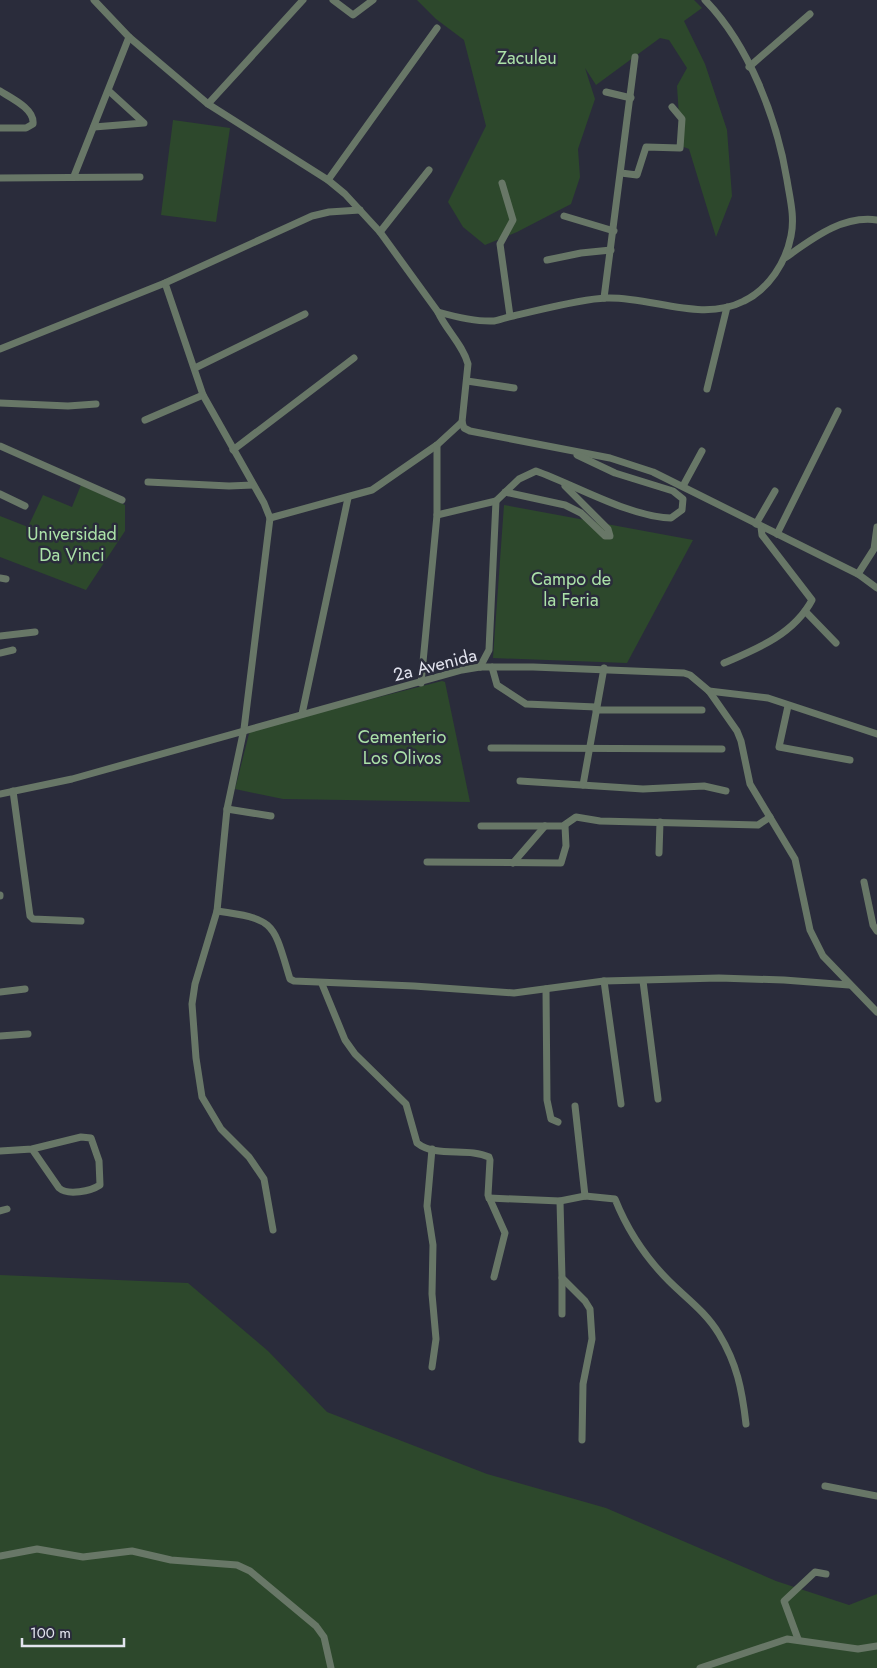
<svg xmlns="http://www.w3.org/2000/svg" width="877" height="1668" font-family="Jost,sans-serif">
	<style>
		.green { fill: #2d482c }
		.lines { fill: none; stroke-linecap: round; stroke-linejoin: round }
		.street { stroke: #687767; stroke-width: 7 }
		.labels { text-anchor: middle; dominant-baseline: central; stroke-width: 5; stroke-linejoin: round; paint-order: stroke }
		.park-label { font-size: 18px; fill: #abe1a8; stroke: #2a2c3b }
		.street-label { font-size: 18px; fill: #e3e4ef; stroke: #2a2c3b }
	</style>
	<rect width="100%" height="100%" fill="#2a2c3b"/>
	<!-- green -->
	<g class="green">
		<polygon points="417,0 694,0 702,8 684,21 705,64 727,130 732,196 716,237 689,149 681,146 677,86 687,68 669,40 660,38 596,85 585,68 595,99 578,149 580,177 571,204 517,232 485,245 463,227 448,202 486,126 464,40 436,19"/>
		<polygon points="173,120 230,128 216,222 161,215"/>
		<polygon points="81,485 125,505 125,531 86,590 0,557 0,516 28,527 43,495 72,507"/>
		<polygon points="504,505 693,540 627,663 493,658"/>
		<polygon points="442,681 445,682 470,802 283,799 235,789 250,730"/>
		<polygon points="0,1275 188,1283 268,1351 327,1412 487,1474 606,1508 776,1581 849,1605 877,1594 877,1668 0,1668"/>
	</g>
	<g class="lines">
		<!-- street -->
		<g class="street">
			<path d="M94,0L129,37L208,104L328,180L345,194L380,232L438,312C446,330 463,345 468,364L462,422L464,428L470,431L610,458L653,472L858,574L877,588"/>
			<polyline points="333,0 353,15 373,0"/>
			<polyline points="749,67 810,14"/>
			<path d="M0,91C11,98 35,109 33,124L26,128H0"/>
			<polyline points="606,92 631,98"/>
			<polyline points="208,104 303,0"/>
			<polyline points="94,127 144,123 109,91"/>
			<polyline points="621,173 637,175 646,147 680,148 682,119 672,107"/>
			<polyline points="74,176 129,37"/>
			<polyline points="0,178 140,177"/>
			<polyline points="328,180 437,28"/>
			<polyline points="502,183 513,220 500,244 510,316"/>
			<polyline points="564,216 614,231"/>
			<polyline points="380,232 429,170"/>
			<path d="M785,258C812,239 842,215 877,220"/>
			<polyline points="547,260 581,253 611,250"/>
			<polyline points="165,283 203,395 264,503 270,518 244,729 227,809 217,911 195,984 192,1004 196,1058 202,1097 221,1129 249,1157 264,1179 273,1230"/>
			<polyline points="604,298 635,57"/>
			<path d="M438,312C456,317 476,322 494,321C500,320 507,317 513,316C540,310 580,299 606,298C651,296 701,323 744,301C769,289 786,262 791,236C795,217 790,199 787,180C777,119 749,45 705,0"/>
			<polyline points="0,349 165,283 312,216 329,212 360,210"/>
			<polyline points="195,368 305,314"/>
			<polyline points="467,381 514,388"/>
			<polyline points="707,389 727,307"/>
			<polyline points="0,403 68,406 96,404"/>
			<polyline points="145,420 203,395"/>
			<polyline points="0,446 122,500"/>
			<polyline points="233,450 354,358"/>
			<polyline points="148,482 229,486 253,485"/>
			<polyline points="683,486 702,451"/>
			<polyline points="505,492 565,505 581,513 605,536 610,536 608,529 565,486"/>
			<polyline points="0,494 25,506"/>
			<path d="M437,515L496,501L519,479L536,471C575,485 630,517 671,518L682,510L683,499L673,491L615,473L577,455"/>
			<polyline points="270,518 372,490 437,445 462,422"/>
			<polyline points="756,524 775,491"/>
			<polyline points="777,534 838,411"/>
			<polyline points="858,574 874,549 877,527"/>
			<polyline points="0,578 6,579"/>
			<polyline points="805,611 836,643"/>
			<polyline points="0,636 35,632"/>
			<polyline points="0,653 13,650"/>
			<path d="M724,663C757,649 794,634 812,600L762,535L761,527"/>
			<polyline points="480,667 489,650 496,501"/>
			<polyline points="492,667 497,685 526,704 596,707"/>
			<polyline points="421,683 437,515 437,445"/>
			<polyline points="709,691 768,698 877,734"/>
			<polyline points="788,706 779,747 850,760"/>
			<polyline points="596,710 702,710"/>
			<polyline points="302,714 348,498"/>
			<polyline points="491,748 722,749"/>
			<polyline points="520,781 643,789 704,786 726,791"/>
			<polyline points="583,785 604,668"/>
			<polyline points="13,791 30,916 33,919 81,921"/>
			<polyline points="0,794 72,779 462,670 480,667 533,667 684,673 690,675 709,691 737,731 741,741 750,784 795,859 810,930 823,956 877,1012"/>
			<polyline points="227,809 271,816"/>
			<polyline points="481,826 563,826 576,817 600,821 758,825 770,817"/>
			<polyline points="659,853 660,822"/>
			<polyline points="427,862 561,863 566,846 565,826"/>
			<polyline points="513,863 545,826"/>
			<polyline points="864,882 873,925 877,931"/>
			<polyline points="0,895 0,896"/>
			<path d="M217,911C276,919 273,923 290,979L294,981L414,986L514,993L604,981L719,978L784,980L849,985"/>
			<polyline points="604,981 621,1104"/>
			<polyline points="643,981 658,1099"/>
			<path d="M322,984L345,1040L355,1054L406,1104L417,1143C436,1158 468,1147 489,1157L490,1160L488,1195L505,1233L494,1277"/>
			<polyline points="546,989 547,1100 551,1119 558,1122"/>
			<polyline points="0,992 25,989"/>
			<polyline points="0,1036 28,1034"/>
			<polyline points="575,1106 585,1196"/>
			<path d="M0,1151L32,1149L59,1188C68,1196 91,1191 100,1185L99,1161L91,1138L81,1137L32,1149"/>
			<path d="M489,1198L560,1201L585,1196L615,1199C627,1229 646,1258 669,1281C686,1298 706,1312 719,1334C737,1364 742,1389 746,1424"/>
			<polyline points="560,1201 562,1278 585,1301 590,1309 592,1339 583,1384 582,1440"/>
			<polyline points="0,1211 7,1209"/>
			<polyline points="562,1278 562,1314"/>
			<polyline points="432,1367 436,1339 432,1294 433,1245 427,1206 432,1149"/>
			<polyline points="825,1486 877,1496"/>
			<polyline points="0,1556 37,1549 83,1557 132,1551 171,1560 237,1565 250,1571 316,1626 324,1637 331,1668"/>
			<polyline points="798,1639 784,1601 815,1572 826,1574"/>
			<polyline points="700,1668 787,1639 858,1649 877,1646"/>
		</g>
	</g>
	<g class="labels">
		<!-- park labels -->
		<g class="park-label">
			<text x="527" y="58">Zaculeu</text>
			<text x="72" y="534">Universidad<tspan x="72" dy="21">Da Vinci</tspan></text>
			<text x="571" y="579">Campo de<tspan x="571" dy="21">la Feria</tspan></text>
			<text x="402" y="737">Cementerio<tspan x="402" dy="21">Los Olivos</tspan></text>
		</g>
		<!-- street labels -->
		<g class="street-label">
			<text transform="translate(435 665) rotate(-14)">2a Avenida</text>
		</g>
	</g>
	<!-- scale -->
	<path d="M22 1638v8h102v-8" fill="none" stroke="#e3e4ef" stroke-width="2.5"/>
	<text x="30" y="1638" font-size="15" fill="#e3e4ef" stroke="#2a2c3b" stroke-width="4" paint-order="stroke">100 m</text>
</svg>
